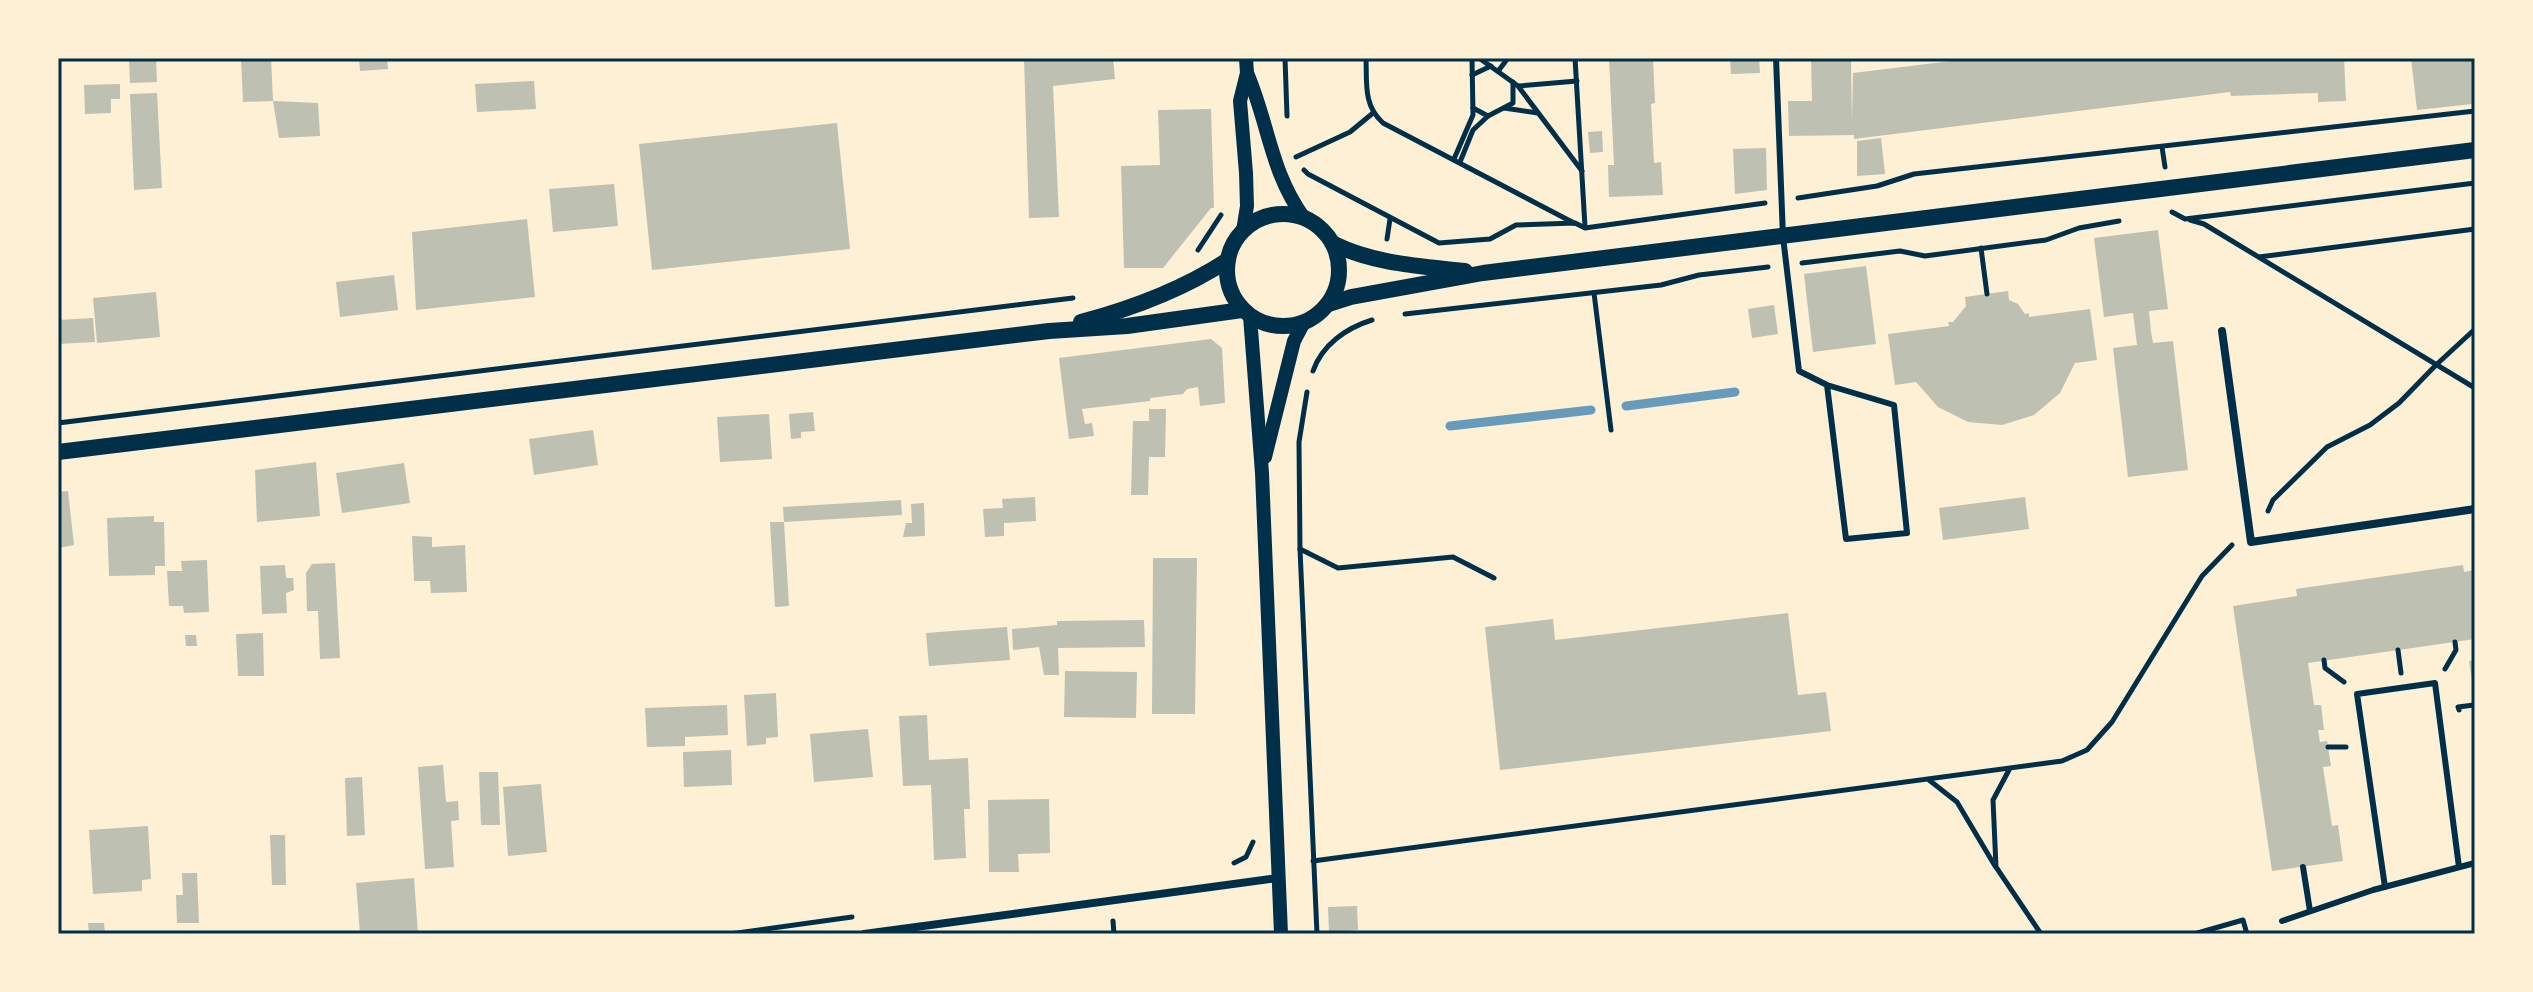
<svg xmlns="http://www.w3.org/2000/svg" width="2533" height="992" font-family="'Libre Baskerville',serif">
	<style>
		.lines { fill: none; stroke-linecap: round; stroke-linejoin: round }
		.stream { stroke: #669bbc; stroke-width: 9 }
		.building { fill: #bec0b2 }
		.path { stroke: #003049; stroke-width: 5 }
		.service { stroke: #003049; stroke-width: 6 }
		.minor { stroke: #003049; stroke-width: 8 }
		.tertiary { stroke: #003049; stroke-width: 14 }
		.secondary { stroke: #003049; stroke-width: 16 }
		.neatline { fill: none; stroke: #003049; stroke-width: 3 }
	</style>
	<rect width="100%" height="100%" fill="#fdf0d5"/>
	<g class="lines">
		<!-- stream -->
		<g class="stream">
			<polyline points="1626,406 1735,392"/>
			<polyline points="1450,426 1591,410"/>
		</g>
	</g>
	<!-- building -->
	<g class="building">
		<polygon points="129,58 156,58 157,82 130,83"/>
		<polygon points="241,58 271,58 273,101 318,103 320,136 279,138 273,101 243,102"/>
		<polygon points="359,58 387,58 388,69 360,71"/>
		<polygon points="1024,58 1113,58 1115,79 1053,86 1059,217 1029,218"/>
		<polygon points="1609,58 1653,58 1655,103 1651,104 1654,163 1661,162 1663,195 1609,197 1608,165 1614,165"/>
		<polygon points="1730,58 1759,58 1760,73 1731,74"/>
		<polygon points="1811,58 1851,58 1852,123 1853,73 1976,58 2344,58 2346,101 2318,102 2318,93 2231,96 2230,92 1854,139 1854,135 1789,136 1788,101 1812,101"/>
		<polygon points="2411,58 2472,58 2472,104 2417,110"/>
		<polygon points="534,81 536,109 477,112 475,84"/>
		<polygon points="120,84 120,99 111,99 111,113 85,114 84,85"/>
		<polygon points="157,93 162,188 134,190 130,94"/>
		<polygon points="1211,109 1214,208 1211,208 1163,268 1124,268 1121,166 1160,165 1158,110"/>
		<polygon points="837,123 850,249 652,270 639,144"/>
		<polygon points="1602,131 1603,152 1590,153 1588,132"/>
		<polygon points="1881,138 1885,174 1857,176 1857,141"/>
		<polygon points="1766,148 1767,190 1735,194 1733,149"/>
		<polygon points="614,184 618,226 553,232 549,189"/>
		<polygon points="527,219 535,297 416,310 412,232"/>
		<polygon points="2158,230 2168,309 2149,311 2151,332 2153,343 2173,341 2188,470 2128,477 2113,348 2137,345 2133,313 2104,317 2094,238"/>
		<polygon points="1866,266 1876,344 1813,352 1804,274"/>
		<polygon points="394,275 398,310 340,317 336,282"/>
		<polygon points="2008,291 2009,300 2018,304 2025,314 2029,313 2029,317 2090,309 2097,360 2075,363 2060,393 2034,415 2002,425 1968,422 1938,407 1916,382 1895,385 1888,334 1949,326 1948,322 1953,322 1966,306 1965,297"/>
		<polygon points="156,292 160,337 97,343 93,298"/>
		<polygon points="1774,305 1778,334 1752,338 1748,309"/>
		<polygon points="93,318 95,342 58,344 58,320"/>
		<polygon points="1211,339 1222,348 1225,403 1200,406 1198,387 1187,389 1183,394 1150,398 1150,401 1082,409 1085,424 1092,423 1094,436 1069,439 1059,358"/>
		<polygon points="1149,409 1166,409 1165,457 1149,457 1148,495 1131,495 1133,421 1149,421"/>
		<polygon points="813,412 815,431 801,432 801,438 791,439 789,414"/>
		<polygon points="769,414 772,459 720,462 717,417"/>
		<polygon points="593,430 598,465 534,475 529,439"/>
		<polygon points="316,462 320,516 257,522 255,470"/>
		<polygon points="404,463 410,503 342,513 336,473"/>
		<polygon points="68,491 74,545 58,548 58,492"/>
		<polygon points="1035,497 1036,521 1004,523 1004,536 985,537 983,509 1003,508 1002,499"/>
		<polygon points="2025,497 2029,529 1943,540 1939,508"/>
		<polygon points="901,500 902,515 784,522 783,507"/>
		<polygon points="924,503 925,536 903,537 906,523 912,523 911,504"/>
		<polygon points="154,516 154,522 164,522 165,566 155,566 155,575 109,576 107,518"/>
		<polygon points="770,522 784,522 789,606 775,607"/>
		<polygon points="412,536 432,537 432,547 465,545 467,592 431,593 430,581 414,581"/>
		<polygon points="1153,558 1197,558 1195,714 1152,714"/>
		<polygon points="207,560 209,612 184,613 183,606 169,606 167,571 182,571 181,561"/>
		<polygon points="335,563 340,658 320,659 318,611 307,611 306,573 312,564"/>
		<polygon points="285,565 286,578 293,578 294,590 286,593 287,613 262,614 260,566"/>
		<polygon points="2463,565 2464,572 2475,570 2475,639 2308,663 2314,705 2321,705 2324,730 2318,730 2320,742 2327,741 2331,766 2323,767 2332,826 2338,825 2343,861 2272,871 2233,606 2297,596 2296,589"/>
		<polygon points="1788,613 1798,695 1826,692 1831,731 1500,770 1485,627 1553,619 1555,640"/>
		<polygon points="1144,620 1145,647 1058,648 1059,675 1044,675 1039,647 1013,650 1012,629 1057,625 1057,621"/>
		<polygon points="1007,627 1010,660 929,666 926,633"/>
		<polygon points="263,633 264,676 238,676 236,634"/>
		<polygon points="185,635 196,635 197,646 186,646"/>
		<polygon points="2475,660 2475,688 2473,688 2469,661"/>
		<polygon points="1065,671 1137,672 1136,718 1064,717"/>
		<polygon points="776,693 778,737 766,738 766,744 747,746 744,695"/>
		<polygon points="727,705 728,735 685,737 685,746 647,747 645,708"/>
		<polygon points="927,715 929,760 968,758 970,809 964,809 966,858 934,860 931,785 903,786 899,716"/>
		<polygon points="868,729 873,777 814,782 810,734"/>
		<polygon points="731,750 732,785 684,787 683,752"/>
		<polygon points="443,765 446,802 458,801 459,820 451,821 454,867 425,869 418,767"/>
		<polygon points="479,772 498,772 500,825 481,825"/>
		<polygon points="362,777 365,835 347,836 345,778"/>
		<polygon points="541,784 547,852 508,856 503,787"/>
		<polygon points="1049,799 1050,853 1018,854 1019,872 989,872 988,800"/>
		<polygon points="148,826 151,879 142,880 142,891 93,894 89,830"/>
		<polygon points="270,835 285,835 286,885 272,885"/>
		<polygon points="182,873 197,873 199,923 177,923 176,895 183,895"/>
		<polygon points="414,878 418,934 360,934 356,883"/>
		<polygon points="1357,906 1358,930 1329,932 1328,907"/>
		<polygon points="88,923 104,923 105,934 89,934"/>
	</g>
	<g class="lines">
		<!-- path -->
		<g class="path">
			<polyline points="1285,58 1287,116"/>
			<path d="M1366,58C1367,83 1363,105 1383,123L1574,223"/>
			<polyline points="1479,58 1518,86 1582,171"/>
			<polyline points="1575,58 1585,227"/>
			<polyline points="1499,70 1508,58"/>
			<polyline points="1472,75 1491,66"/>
			<polyline points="1519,86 1577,81"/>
			<polyline points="1473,108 1488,116 1513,103 1513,82"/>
			<polyline points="1504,108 1538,113"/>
			<polyline points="2162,147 2165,167"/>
			<polyline points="1296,157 1350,132 1373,113"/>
			<polyline points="1454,159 1473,115 1472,58"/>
			<polyline points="1460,162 1473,130 1488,116"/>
			<polyline points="1304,170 1308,174 1439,243 1490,239 1516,225 1575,223 1585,228 1765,203"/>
			<polyline points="1798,198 1877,186 1914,174 2475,111"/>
			<polyline points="2172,212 2185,219 2475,183"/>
			<polyline points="2190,220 2204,224 2475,388"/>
			<polyline points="1387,239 1390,219"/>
			<polyline points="1981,248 1987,294"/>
			<polyline points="1198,250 1221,215"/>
			<polyline points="2259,257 2475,229"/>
			<polyline points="1802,263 1900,251 1925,256 2046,240 2079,228 2119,221"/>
			<polyline points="1594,293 1611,430"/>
			<polyline points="1405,314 1661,285 1699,275 1768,267"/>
			<path d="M1313,371C1322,345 1346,328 1372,320"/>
			<polyline points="1307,392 1299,442 1300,549 1317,934"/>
			<polyline points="58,423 1073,298"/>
			<polyline points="2268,511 2273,500 2327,447 2370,425 2399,403 2436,365 2475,329"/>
			<polyline points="1300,549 1338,568 1453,557 1494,578"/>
			<polyline points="2398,650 2401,673"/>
			<polyline points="2324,660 2325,668 2344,682"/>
			<polyline points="2445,669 2456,650 2455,642"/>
			<polyline points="2459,710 2458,707 2474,705"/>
			<polyline points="2328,747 2346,747"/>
			<polyline points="2009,770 1993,800 1996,867 2041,934"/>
			<polyline points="1929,780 1957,802 1995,866"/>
			<polyline points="1313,861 2062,761 2087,750 2112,722 2202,576 2232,545"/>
			<polyline points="1234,863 1246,857 1253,842"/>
			<polyline points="1113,921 1114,934"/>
			<polyline points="730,934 852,917"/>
			<polyline points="2194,934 2243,920 2247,934"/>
		</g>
		<!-- service -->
		<g class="service">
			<polyline points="1776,58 1783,237 1799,371 1827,385 1894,405 1907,533 1846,539 1827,385"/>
			<polyline points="2303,867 2310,911"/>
			<polyline points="2385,887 2357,694 2435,683 2459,867"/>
			<polyline points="2282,921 2373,890 2475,863"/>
		</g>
		<!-- minor -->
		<g class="minor">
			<polyline points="2222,331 2251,542 2475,509"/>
			<polyline points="864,934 1278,878"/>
		</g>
		<!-- tertiary -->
		<g class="tertiary">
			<path d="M1247,73C1269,124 1270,171 1304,218"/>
			<polyline points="1243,231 1247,206 1246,173 1240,101 1247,73 1246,58"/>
			<polyline points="1250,316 1262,473 1281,934"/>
			<polyline points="1265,457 1294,341 1303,324"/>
		</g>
		<!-- secondary -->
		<g class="secondary">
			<circle cx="1283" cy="270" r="56"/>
			<path d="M1334,244C1374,264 1421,266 1465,271"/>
			<polyline points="1329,304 1351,297 1483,273 2475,150"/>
			<path d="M1081,322C1134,308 1182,290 1228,260"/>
			<polyline points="58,452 1049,331 1127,326 1242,310"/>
		</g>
	</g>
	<!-- border -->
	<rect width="2533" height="992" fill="none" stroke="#fdf0d5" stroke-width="120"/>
	<rect x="60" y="60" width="2413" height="872" class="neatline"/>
</svg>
